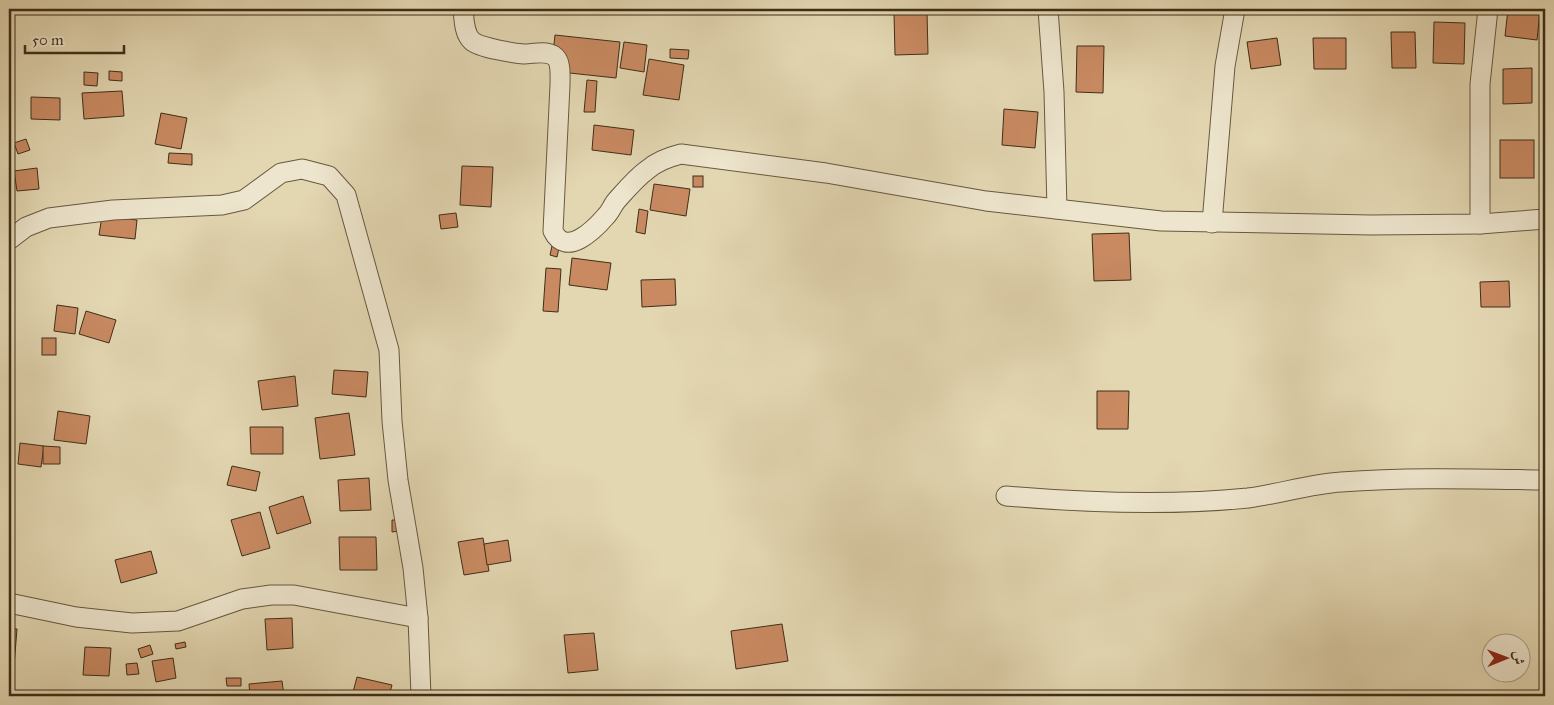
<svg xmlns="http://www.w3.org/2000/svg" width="1554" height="705" font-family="'IM FELL Great Primer',Amiri,serif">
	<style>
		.building { fill: #c98a62; stroke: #3f2e18 }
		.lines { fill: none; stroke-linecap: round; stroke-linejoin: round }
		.minor-casing { stroke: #68583e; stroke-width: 21 }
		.minor { stroke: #ede5cd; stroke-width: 19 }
	</style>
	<rect width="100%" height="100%" fill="#e3d7b2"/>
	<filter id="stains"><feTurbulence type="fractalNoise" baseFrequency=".004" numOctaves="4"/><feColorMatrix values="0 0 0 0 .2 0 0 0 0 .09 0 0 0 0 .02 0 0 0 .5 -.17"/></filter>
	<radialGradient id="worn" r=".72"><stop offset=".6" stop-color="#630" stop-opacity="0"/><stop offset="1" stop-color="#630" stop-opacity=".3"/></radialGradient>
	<!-- building -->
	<g class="building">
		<polygon points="1508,9 1540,11 1537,40 1505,36"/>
		<polygon points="927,12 928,54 895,55 894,13"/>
		<polygon points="1434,22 1465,23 1464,64 1433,63"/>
		<polygon points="1391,32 1415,32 1416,68 1392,68"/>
		<polygon points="555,35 620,42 616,78 551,71"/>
		<polygon points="1277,38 1281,65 1251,69 1247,42"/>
		<polygon points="1313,38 1346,38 1346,69 1314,69"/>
		<polygon points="624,42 647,45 644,72 620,68"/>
		<polygon points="1077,46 1104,46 1103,93 1076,92"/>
		<polygon points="9,49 12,50 12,74 9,74"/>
		<polygon points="670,49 689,50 688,59 670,58"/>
		<polygon points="649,59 684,65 679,100 643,95"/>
		<polygon points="1532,68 1532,103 1503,104 1503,69"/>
		<polygon points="109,71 122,72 122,81 109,80"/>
		<polygon points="84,72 98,73 97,86 84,85"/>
		<polygon points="587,80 597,81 595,112 584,112"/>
		<polygon points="122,91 124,116 84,119 82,93"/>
		<polygon points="31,97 60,98 60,120 31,119"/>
		<polygon points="1004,109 1038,112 1035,148 1002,145"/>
		<polygon points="161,113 187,118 181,149 155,144"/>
		<polygon points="594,125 634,130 631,155 592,150"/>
		<polygon points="26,139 30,150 18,154 14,143"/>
		<rect x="1500" y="140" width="34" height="38"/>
		<polygon points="169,153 192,154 192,165 168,163"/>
		<polygon points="462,166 493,167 491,207 460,205"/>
		<polygon points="37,168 39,189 17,191 14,171"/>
		<rect x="693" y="176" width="10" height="11"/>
		<polygon points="654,184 690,189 686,216 650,210"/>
		<polygon points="639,209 648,211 645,234 636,232"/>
		<polygon points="456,213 458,227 441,229 439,215"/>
		<polygon points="102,216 137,220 135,239 99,235"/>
		<polygon points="1129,233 1131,280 1094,281 1092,234"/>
		<polygon points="552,246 559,248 557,257 550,255"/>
		<polygon points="572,258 611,263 607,290 569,285"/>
		<polygon points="546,268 561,269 558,312 543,311"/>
		<polygon points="675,279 676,305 642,307 641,280"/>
		<polygon points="1509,281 1510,307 1481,307 1480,282"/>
		<polygon points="57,305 78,308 75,334 54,331"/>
		<polygon points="86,311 116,320 109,343 79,334"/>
		<rect x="42" y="338" width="14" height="17"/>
		<polygon points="334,370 368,372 366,397 332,394"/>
		<polygon points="295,376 298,406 262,410 258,381"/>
		<polygon points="1097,391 1129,391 1128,429 1097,429"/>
		<polygon points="58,411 90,416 86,444 54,440"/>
		<polygon points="349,413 355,455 320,459 315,418"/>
		<polygon points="250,427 283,427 283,454 251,454"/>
		<polygon points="20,443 44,446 41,467 18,464"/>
		<polygon points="43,446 60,447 60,464 43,464"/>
		<polygon points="232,466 260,472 256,491 227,485"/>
		<polygon points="369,478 371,510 340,511 338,480"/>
		<polygon points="303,496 311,523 277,534 269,507"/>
		<polygon points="260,512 270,548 242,556 231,520"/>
		<polygon points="392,520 400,520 400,531 392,532"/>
		<polygon points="339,537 376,537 377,570 340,570"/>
		<polygon points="483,538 489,571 464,575 458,542"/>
		<polygon points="508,540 511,561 487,565 484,544"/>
		<polygon points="151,551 157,573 121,583 115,560"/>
		<polygon points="292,618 293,648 267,650 265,619"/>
		<polygon points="782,624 788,661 736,669 731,631"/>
		<polygon points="9,628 17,629 14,666 9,666"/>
		<polygon points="594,633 598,670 568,673 564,635"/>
		<polygon points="185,642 186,647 176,649 175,644"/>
		<polygon points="150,645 153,654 141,658 138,649"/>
		<polygon points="85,647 111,648 109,676 83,675"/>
		<polygon points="173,658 176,678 156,682 152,661"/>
		<polygon points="137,663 139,674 127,675 126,664"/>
		<polygon points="357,677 392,685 389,696 352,696"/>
		<polygon points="226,678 241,678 241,686 227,686"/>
		<polygon points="282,681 284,696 250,696 249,684"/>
		<polygon points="183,692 183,696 173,696 173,693"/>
	</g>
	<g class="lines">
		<!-- minor casing -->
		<g class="minor-casing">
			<g id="minor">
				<path d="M463,9C464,19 464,34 472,41C480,48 514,53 524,54C534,54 550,49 557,59C561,65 560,78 560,85L553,231C566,258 594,230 606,216C611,211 613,204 617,200C626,190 636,178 647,170C657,161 669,157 681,154L826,173L986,201L1161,221L1371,225L1480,224L1545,219"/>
				<polyline points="1048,9 1054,92 1057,209"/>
				<polyline points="1212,223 1225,66 1235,9"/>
				<polyline points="1480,224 1480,84 1488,9"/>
				<polyline points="9,240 26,227 49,218 113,210 222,205 244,200 281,173 302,169 329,176 346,195 389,350 392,421 398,480 413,568 418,618 421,696"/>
				<path d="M1006,496C1087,503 1168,506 1248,498C1279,494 1310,484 1341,482C1409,477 1477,479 1545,480"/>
				<polyline points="9,603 76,617 132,623 178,621 242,599 271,595 294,595 418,618"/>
			</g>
		</g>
		<!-- minor -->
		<use href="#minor" class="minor"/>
	</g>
	<!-- margin -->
	<rect width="1554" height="705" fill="none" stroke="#e3d7b2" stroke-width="30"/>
	<rect x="10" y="10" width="1534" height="685" fill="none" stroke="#3f2e18" stroke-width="2.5"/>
	<rect x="15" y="15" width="1524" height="675" fill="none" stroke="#3f2e18"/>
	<!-- north arrow -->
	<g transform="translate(1506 658) rotate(89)"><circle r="24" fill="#ede5cd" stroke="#a79c85"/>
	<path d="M0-4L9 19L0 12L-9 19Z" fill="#8f2418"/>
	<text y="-8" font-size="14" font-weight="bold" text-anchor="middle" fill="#3f2e18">ش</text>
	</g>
	<!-- scale -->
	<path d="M25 45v8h99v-8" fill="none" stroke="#3f2e18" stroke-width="2.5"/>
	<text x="32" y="45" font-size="15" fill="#3f2e18" stroke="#ede5cd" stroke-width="4" paint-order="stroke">50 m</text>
	<rect width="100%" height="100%" filter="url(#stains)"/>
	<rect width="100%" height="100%" fill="url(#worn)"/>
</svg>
